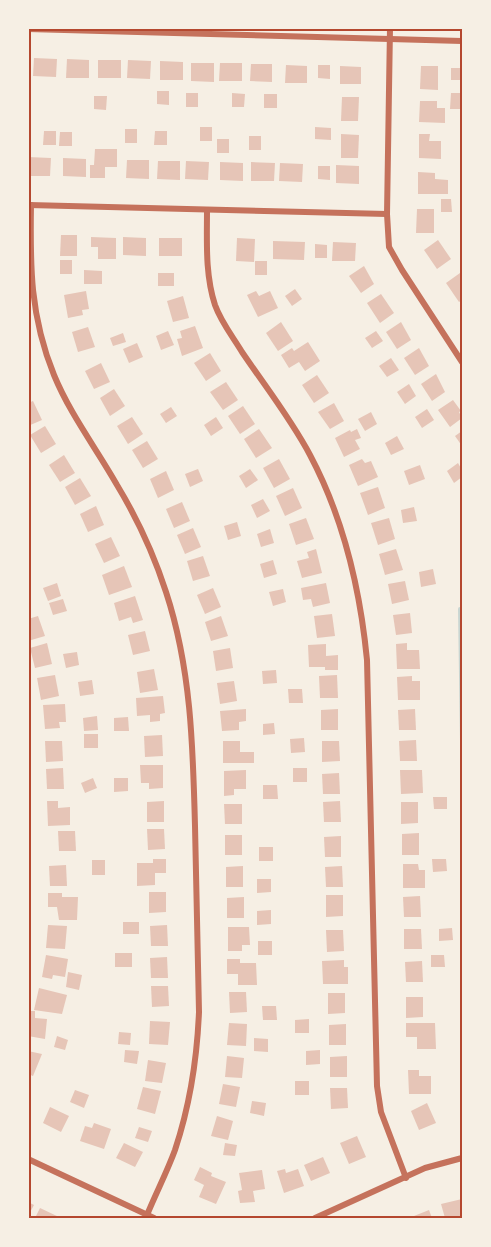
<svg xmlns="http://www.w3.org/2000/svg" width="491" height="1247" font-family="'Crimson Pro',serif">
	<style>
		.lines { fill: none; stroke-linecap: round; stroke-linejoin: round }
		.stream { stroke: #c9d6d2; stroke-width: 4 }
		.building { fill: #e6c5b7 }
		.minor { stroke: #c5725c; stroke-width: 6 }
		.neatline { fill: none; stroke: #b5482f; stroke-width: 2 }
	</style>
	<rect width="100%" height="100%" fill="#f6efe4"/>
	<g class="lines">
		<!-- stream -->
		<polyline class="stream" points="460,609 462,741"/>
	</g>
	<!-- building -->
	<g class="building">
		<polygon points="34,58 57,59 56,77 33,76"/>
		<polygon points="67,59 89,60 89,78 66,78"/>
		<rect x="98" y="60" width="23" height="18"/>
		<polygon points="128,60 151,61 150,79 127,78"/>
		<polygon points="160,61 183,62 183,80 160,80"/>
		<polygon points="191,63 214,63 214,82 191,81"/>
		<polygon points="220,63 242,63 242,81 219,81"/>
		<polygon points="251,64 272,64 272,82 250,81"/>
		<polygon points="286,65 307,66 307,83 285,83"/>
		<polygon points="318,65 330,65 330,79 318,78"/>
		<polygon points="340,66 361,67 361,84 340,84"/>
		<polygon points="421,66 438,66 438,90 420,89"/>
		<rect x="451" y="68" width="11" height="12"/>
		<polygon points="157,91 169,91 169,105 157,104"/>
		<rect x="186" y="93" width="12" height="14"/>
		<polygon points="232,93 245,94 244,107 232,107"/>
		<polygon points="451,93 462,93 462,109 450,109"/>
		<rect x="264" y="94" width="13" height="14"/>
		<polygon points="94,96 107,96 106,110 94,109"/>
		<polygon points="342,97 359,97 358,121 341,121"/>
		<polygon points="420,101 437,101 437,108 445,108 445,123 419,122"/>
		<rect x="200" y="127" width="12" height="14"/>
		<polygon points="315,127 331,128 331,140 315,139"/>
		<rect x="125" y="129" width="12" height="14"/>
		<polygon points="44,131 56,131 56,145 43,145"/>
		<polygon points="155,131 167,131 167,145 154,145"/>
		<polygon points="60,132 72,132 72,146 59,146"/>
		<polygon points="341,134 359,135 358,158 341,158"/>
		<polygon points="419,134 430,134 429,141 441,141 441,159 419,158"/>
		<rect x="249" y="136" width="12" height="14"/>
		<rect x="217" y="139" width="12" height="14"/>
		<polygon points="95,149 117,149 117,167 105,167 105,178 90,178 90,165 94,165"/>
		<polygon points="28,157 51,158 50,176 28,176"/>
		<polygon points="63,158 86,159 86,177 63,176"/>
		<polygon points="127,160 149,160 149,179 126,178"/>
		<polygon points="158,161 180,161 180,180 157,179"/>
		<polygon points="186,161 209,162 208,180 185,179"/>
		<polygon points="220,162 243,163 243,181 220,180"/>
		<polygon points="251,162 275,163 274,181 251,181"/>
		<polygon points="280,163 303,164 302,182 279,181"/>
		<polygon points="336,165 359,166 359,184 336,183"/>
		<polygon points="318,166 330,166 330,180 318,179"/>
		<polygon points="418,172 435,173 435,179 448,180 448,194 418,194"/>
		<polygon points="441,199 451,199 452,212 441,212"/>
		<polygon points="417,209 434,209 434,233 416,233"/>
		<polygon points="61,235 77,235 77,256 60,256"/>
		<polygon points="91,237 116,238 116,259 98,259 98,247 91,247"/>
		<polygon points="123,237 146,238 146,256 123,255"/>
		<rect x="159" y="238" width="23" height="18"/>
		<polygon points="237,238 255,239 254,262 236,261"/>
		<polygon points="438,240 451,259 437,269 424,250"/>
		<polygon points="273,241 305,242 304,260 273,259"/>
		<polygon points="333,242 356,243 355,261 332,261"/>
		<polygon points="315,244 327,245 327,258 315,258"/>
		<rect x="60" y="260" width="12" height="14"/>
		<rect x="255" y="261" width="12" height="14"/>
		<polygon points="364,266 374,284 361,293 349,276"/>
		<polygon points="84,270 102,271 102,284 84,284"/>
		<rect x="158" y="273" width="16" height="13"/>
		<polygon points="460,273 462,277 462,300 459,302 446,283"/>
		<polygon points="295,289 302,299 292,306 285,296"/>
		<polygon points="86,291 89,309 82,310 83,315 68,318 64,295"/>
		<polygon points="256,291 259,296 270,291 278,308 258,317 247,295"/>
		<polygon points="381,294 394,313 380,323 367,303"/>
		<polygon points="183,296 189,318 173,322 167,301"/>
		<polygon points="281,322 293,341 278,351 266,333"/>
		<polygon points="401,322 411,340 397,349 386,332"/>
		<polygon points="195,326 203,348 182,356 177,339 182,338 180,331"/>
		<polygon points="88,327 95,347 78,352 72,332"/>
		<polygon points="168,331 174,345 161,350 156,336"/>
		<polygon points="376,331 383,341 372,348 365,338"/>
		<polygon points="123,333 126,342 113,346 110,338"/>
		<polygon points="308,342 320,361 305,371 299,362 289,368 281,355 292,348 294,351"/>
		<polygon points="137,343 143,357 129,363 123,349"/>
		<polygon points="419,348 429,366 415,375 404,358"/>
		<polygon points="210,353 221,371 206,381 194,363"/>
		<polygon points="391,358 399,370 387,377 379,366"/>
		<polygon points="101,363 110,382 94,389 85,371"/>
		<polygon points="436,374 445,392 432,401 421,384"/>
		<polygon points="317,375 329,393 314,403 302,385"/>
		<polygon points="226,382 238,400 223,410 210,392"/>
		<polygon points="409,384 416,396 405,404 397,392"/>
		<polygon points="114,389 125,406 110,416 100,398"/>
		<polygon points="453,400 461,411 459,412 462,418 450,427 438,410"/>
		<polygon points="33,401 42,420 28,426 28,403"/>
		<polygon points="334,403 344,421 330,429 318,412"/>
		<polygon points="243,406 255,424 240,434 228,416"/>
		<polygon points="171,407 177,416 166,423 160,414"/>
		<polygon points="427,409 434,420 422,428 415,417"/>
		<polygon points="371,412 377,424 365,431 358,419"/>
		<polygon points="132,417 143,434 128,444 117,426"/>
		<polygon points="216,417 223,428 211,436 204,425"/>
		<polygon points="45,426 56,444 41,453 30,435"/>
		<polygon points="259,429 272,448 256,458 244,439"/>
		<polygon points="357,429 361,438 355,440 360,449 344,457 335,438 350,430 351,432"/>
		<polygon points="462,431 462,446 455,436"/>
		<polygon points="397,436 404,449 391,455 385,443"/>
		<polygon points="147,441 158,459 143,468 132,450"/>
		<polygon points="64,455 75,473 60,482 49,465"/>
		<polygon points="279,459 290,479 274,488 263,468"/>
		<polygon points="362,459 365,463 371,461 378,477 358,486 349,465"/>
		<polygon points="458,463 462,470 462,477 454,483 447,471"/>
		<polygon points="420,465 425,479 409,485 404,471"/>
		<polygon points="198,469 203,481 190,487 185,474"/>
		<polygon points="250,469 258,480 246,488 239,476"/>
		<polygon points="166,471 174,490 158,498 150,479"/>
		<polygon points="80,478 91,496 75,505 65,487"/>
		<polygon points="378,487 385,508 368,515 360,493"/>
		<polygon points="293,488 302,508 285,516 276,496"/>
		<polygon points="263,499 270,511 257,518 251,505"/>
		<polygon points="182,502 190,521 174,528 166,509"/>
		<polygon points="96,506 104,525 88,532 80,514"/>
		<polygon points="414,507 417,521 403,523 401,510"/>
		<polygon points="306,518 314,539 296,545 289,524"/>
		<polygon points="389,518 395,539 378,545 371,523"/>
		<polygon points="237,522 241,536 228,540 224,526"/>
		<polygon points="193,528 201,547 185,554 177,535"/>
		<polygon points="270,529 274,543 261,547 257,534"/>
		<polygon points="111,537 120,556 104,563 95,544"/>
		<polygon points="316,549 322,573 302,578 297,561 309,558 307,552"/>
		<polygon points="396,549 403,570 385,575 379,554"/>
		<polygon points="203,556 210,576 193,581 187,561"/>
		<polygon points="273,560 277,574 264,578 260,564"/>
		<polygon points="124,566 132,587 109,595 102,575"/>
		<polygon points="433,569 436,584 421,587 419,572"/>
		<polygon points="405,581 409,600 392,604 388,584"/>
		<polygon points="57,583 61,596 48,601 43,588"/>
		<polygon points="326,583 330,603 313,607 311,599 303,600 301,588"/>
		<polygon points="213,588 221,607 205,614 197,595"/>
		<polygon points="283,589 286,602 273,606 269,592"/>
		<polygon points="135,596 143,620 133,623 131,617 119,621 114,603"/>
		<polygon points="63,599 67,611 53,615 49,603"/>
		<polygon points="410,613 412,633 396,635 393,615"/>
		<polygon points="332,614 335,636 317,638 314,616"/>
		<polygon points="38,616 45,636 28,641 28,619"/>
		<polygon points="221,616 228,636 211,641 205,622"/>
		<polygon points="145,631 150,651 133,655 128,635"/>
		<polygon points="47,643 52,664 35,668 30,648"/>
		<polygon points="407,643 407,650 419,650 420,669 397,669 396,644"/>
		<polygon points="326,644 326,656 338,655 338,670 325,670 325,667 309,667 308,645"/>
		<polygon points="230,648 233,668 216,671 213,651"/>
		<polygon points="77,652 79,665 66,668 63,654"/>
		<polygon points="154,669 158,690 140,693 137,672"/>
		<polygon points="276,670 277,683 263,684 262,671"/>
		<polygon points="55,675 59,696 41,700 37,678"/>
		<polygon points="337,675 338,698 320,698 319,676"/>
		<polygon points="412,676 412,681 420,681 420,700 398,700 397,677"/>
		<polygon points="92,680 94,694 80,696 78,682"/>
		<polygon points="234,681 237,701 220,704 217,683"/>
		<polygon points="288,689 302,689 303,703 289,703"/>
		<polygon points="163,696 165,713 160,714 160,721 150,722 150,715 137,716 136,698"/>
		<polygon points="65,704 66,722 59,722 60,728 45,729 43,705"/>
		<polygon points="246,709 246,721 239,722 239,730 222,731 220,711"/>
		<polygon points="338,709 338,730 321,730 321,710"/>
		<polygon points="415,709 416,730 399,730 398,710"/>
		<polygon points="97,716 98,730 84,731 83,718"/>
		<polygon points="128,717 129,731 114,731 114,718"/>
		<polygon points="274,723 275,734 263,735 263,724"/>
		<rect x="84" y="734" width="14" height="14"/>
		<polygon points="162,735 163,756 145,757 144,736"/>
		<polygon points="304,738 305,752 291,753 290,739"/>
		<polygon points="416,740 417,761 400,761 399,741"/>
		<polygon points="45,741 62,741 63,761 46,762"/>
		<polygon points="223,741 240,741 240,752 254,752 254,763 223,763"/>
		<polygon points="322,741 339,741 340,761 322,762"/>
		<polygon points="140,765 163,765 163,788 149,789 149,783 141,783"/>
		<polygon points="63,768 64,789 47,789 46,769"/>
		<rect x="293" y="768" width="14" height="14"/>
		<polygon points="246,770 246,789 234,789 234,795 224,796 224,771"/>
		<polygon points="400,770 422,770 423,793 401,794"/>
		<polygon points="339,773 340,794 323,794 322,774"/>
		<polygon points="93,778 97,788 85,793 81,783"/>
		<polygon points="114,778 128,778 128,791 114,792"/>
		<polygon points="263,785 277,785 278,799 263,799"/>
		<polygon points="433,797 447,797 447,809 434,809"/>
		<polygon points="47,801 58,801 58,808 70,807 70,825 48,826"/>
		<polygon points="164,801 164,822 147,822 147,802"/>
		<polygon points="340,801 341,822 324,822 323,802"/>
		<polygon points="401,802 418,802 418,823 401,824"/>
		<polygon points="224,804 242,804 242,824 225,824"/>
		<polygon points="147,829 164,829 165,849 148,850"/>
		<polygon points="58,831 75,831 76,851 59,851"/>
		<polygon points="419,833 419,855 402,855 402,834"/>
		<rect x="225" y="835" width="17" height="20"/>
		<polygon points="341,836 341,857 325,857 324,837"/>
		<rect x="259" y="847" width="14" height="14"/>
		<polygon points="153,859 166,859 166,873 155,873 155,885 137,886 137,863 153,863"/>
		<polygon points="432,859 446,859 447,871 433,872"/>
		<rect x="92" y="860" width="13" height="15"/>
		<polygon points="403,864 418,864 419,870 425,870 425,888 403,888"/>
		<polygon points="66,865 67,886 50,886 49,866"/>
		<polygon points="243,866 243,887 226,887 226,867"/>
		<polygon points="342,866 343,887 326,887 325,867"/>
		<polygon points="257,879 271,879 271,892 257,893"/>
		<polygon points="149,892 166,892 166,912 149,913"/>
		<polygon points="48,893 62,893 62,897 78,897 77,920 59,920 57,907 48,907"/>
		<polygon points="326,895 343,895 343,916 326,917"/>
		<polygon points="420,896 421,917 404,917 403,897"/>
		<polygon points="244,897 244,918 227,918 227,898"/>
		<polygon points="271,910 271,924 257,925 257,911"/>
		<rect x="123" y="922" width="16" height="12"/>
		<polygon points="48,925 67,926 65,949 46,948"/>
		<polygon points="167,925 168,946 151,946 150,926"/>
		<polygon points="228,927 249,927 250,945 242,945 242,951 228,951"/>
		<polygon points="452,928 453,940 439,941 439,929"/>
		<polygon points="404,929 421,929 422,949 404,949"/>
		<polygon points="326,930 343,930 344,951 327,952"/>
		<rect x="258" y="941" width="14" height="14"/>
		<rect x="115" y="953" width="17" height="14"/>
		<polygon points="46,955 68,959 65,977 53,975 52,979 42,977"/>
		<polygon points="431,955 444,955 445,967 431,967"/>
		<polygon points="167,957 168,978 151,978 150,958"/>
		<polygon points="227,959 240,959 240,963 256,963 257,985 238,985 238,974 227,974"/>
		<polygon points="344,960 344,967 348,967 348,984 323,984 322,961"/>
		<polygon points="422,961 423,982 406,982 405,962"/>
		<polygon points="68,972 82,975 79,990 66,987"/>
		<polygon points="151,986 168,986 169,1006 152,1007"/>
		<polygon points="39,988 67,995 62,1014 34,1010"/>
		<polygon points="229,992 246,992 247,1012 230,1013"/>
		<polygon points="328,993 345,993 345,1013 328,1014"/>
		<polygon points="406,997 423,997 423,1017 406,1018"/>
		<polygon points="262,1006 276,1006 277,1020 263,1020"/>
		<polygon points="28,1011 35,1011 35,1018 47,1019 45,1039 28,1036"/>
		<polygon points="309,1019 309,1033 295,1033 295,1020"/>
		<polygon points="150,1021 170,1022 168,1045 149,1044"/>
		<polygon points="229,1023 247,1024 246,1046 227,1045"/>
		<polygon points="406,1023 435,1023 436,1049 417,1049 417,1037 406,1037"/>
		<polygon points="346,1024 346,1045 329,1045 329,1025"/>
		<polygon points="119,1032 131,1033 130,1045 118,1044"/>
		<polygon points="57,1036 68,1040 65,1050 54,1047"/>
		<polygon points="254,1038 268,1039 268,1052 254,1051"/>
		<polygon points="125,1050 139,1051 137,1064 124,1062"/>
		<polygon points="320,1050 320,1064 306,1065 306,1051"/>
		<polygon points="28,1051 42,1054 33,1076 28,1074"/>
		<polygon points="227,1056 244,1058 242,1078 225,1077"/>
		<polygon points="347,1056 347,1077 330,1077 330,1057"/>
		<polygon points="148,1060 166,1063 162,1083 145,1081"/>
		<polygon points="408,1070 419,1070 419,1076 431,1076 431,1094 409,1094"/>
		<rect x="295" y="1081" width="14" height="14"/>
		<polygon points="223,1084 240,1087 236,1107 219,1104"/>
		<polygon points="143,1087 161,1091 155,1114 137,1109"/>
		<polygon points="330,1088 347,1088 348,1108 331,1109"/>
		<polygon points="75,1090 89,1095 84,1108 70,1102"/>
		<polygon points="252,1101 266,1103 264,1116 250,1113"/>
		<polygon points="427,1103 436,1123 419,1130 411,1111"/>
		<polygon points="50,1107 69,1116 61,1132 43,1123"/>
		<polygon points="217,1116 233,1121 228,1140 211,1136"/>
		<polygon points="94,1123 111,1129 104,1149 80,1141 85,1126 92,1128"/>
		<polygon points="139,1127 152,1131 148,1142 135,1138"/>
		<polygon points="357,1136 366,1157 349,1164 340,1143"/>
		<polygon points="124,1143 143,1152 135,1167 116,1158"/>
		<polygon points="225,1143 237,1145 235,1156 223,1155"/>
		<polygon points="323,1157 330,1173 311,1181 304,1165"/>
		<polygon points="200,1167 212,1173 211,1176 226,1182 216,1204 199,1197 204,1185 194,1180"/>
		<polygon points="285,1169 286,1173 298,1169 304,1186 284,1193 277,1171"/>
		<polygon points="262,1170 265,1189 253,1191 255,1202 240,1203 238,1191 242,1190 239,1173"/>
		<polygon points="462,1199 462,1217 445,1218 441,1204"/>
		<polygon points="28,1202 34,1205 28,1216"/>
		<polygon points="40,1208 59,1217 58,1218 35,1218"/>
		<polygon points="429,1210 432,1218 409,1218"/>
	</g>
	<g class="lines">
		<!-- minor -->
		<g class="minor">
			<polyline points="390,28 387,214 389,247 402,270 462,362"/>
			<polyline points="28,29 462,41"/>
			<polyline points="29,205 387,214"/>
			<path d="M31,205C30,266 30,316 54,375C70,414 96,448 117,485C137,518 154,555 166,592C191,668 193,746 195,826C196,888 198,950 199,1012C197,1059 190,1105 175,1150C167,1172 156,1193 147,1215"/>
			<path d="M207,210C207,242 205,274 215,305C221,322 233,337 242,352C265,386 291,419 310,455C344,519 360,588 367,660L377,1086L381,1112L406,1178"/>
			<polyline points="28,1159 154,1218"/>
			<polyline points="315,1218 425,1168 462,1158"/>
		</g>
	</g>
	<!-- border -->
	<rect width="491" height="1247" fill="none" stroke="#f6efe4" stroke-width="60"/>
	<rect x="30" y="30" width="431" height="1187" class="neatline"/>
</svg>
